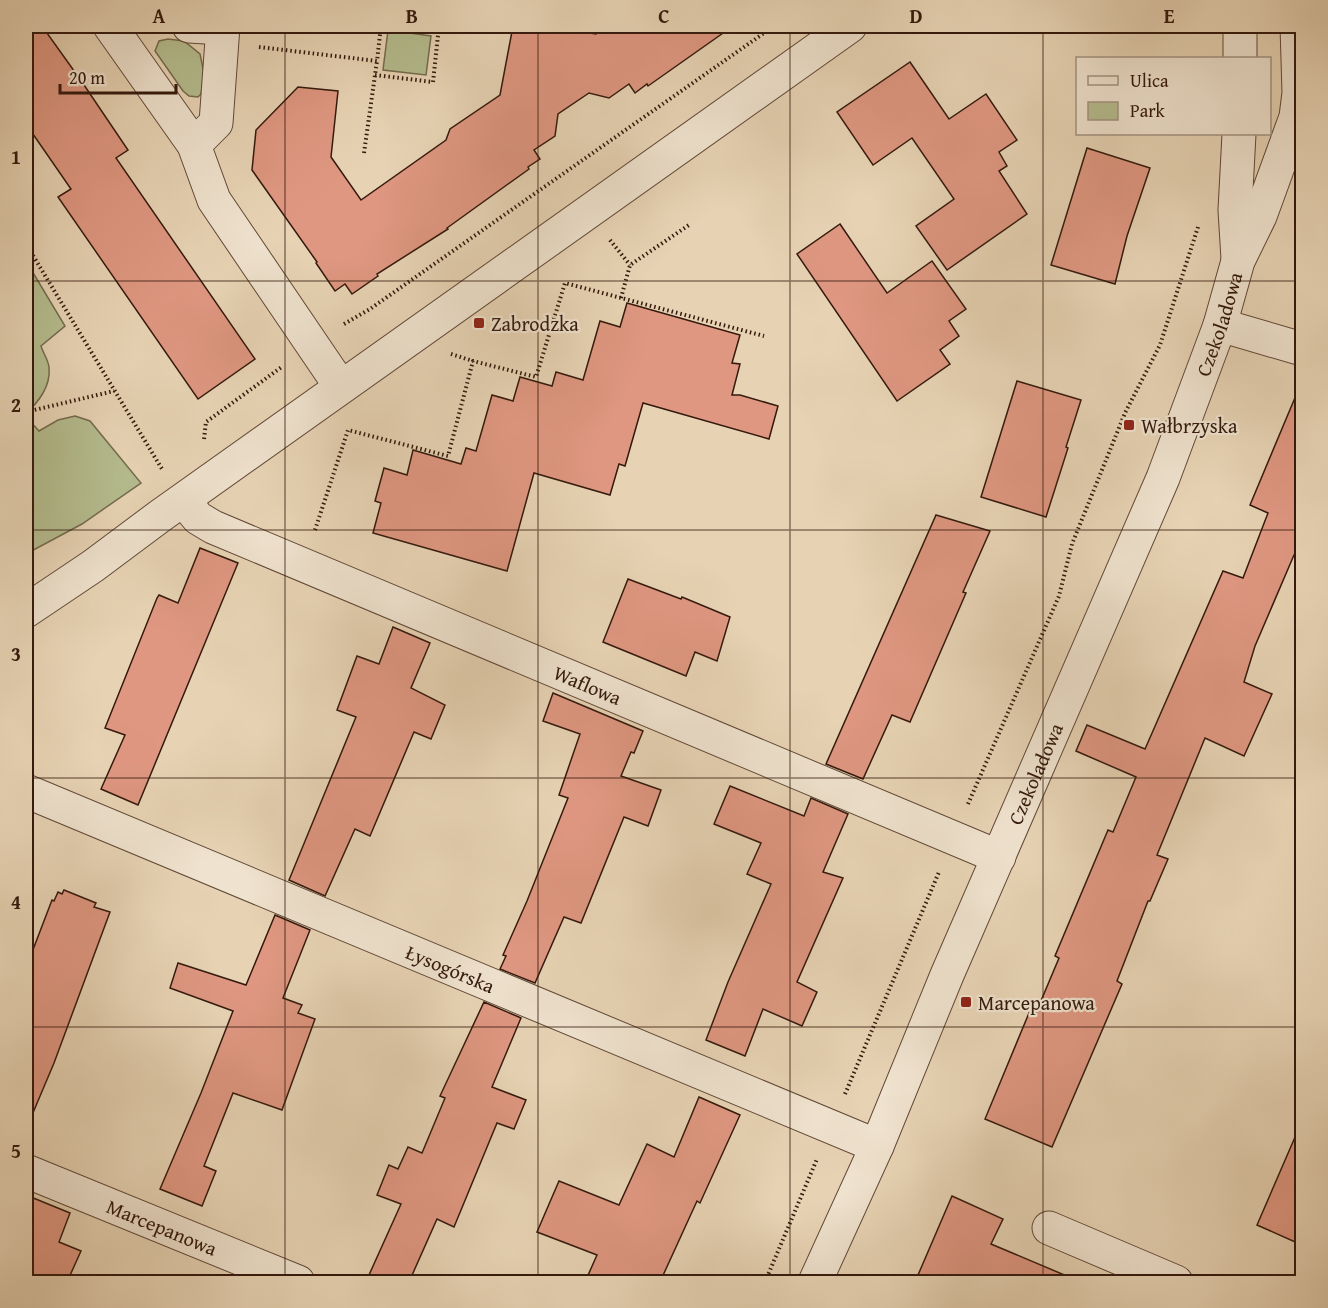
<svg xmlns="http://www.w3.org/2000/svg" width="1328" height="1308" font-family="'Gentium Book Plus',serif">
	<style>
		.green { fill: #b4bc8e; stroke: #746a4e; stroke-width: 1.5 }
		.building { fill: #df9781; stroke: #34190d; stroke-width: 1.5 }
		.lines { fill: none; stroke-linecap: round; stroke-linejoin: round }
		.minor-casing { stroke: #614837; stroke-width: 35 }
		.path { stroke: #34190d; stroke-width: 4; stroke-dasharray: 1.5 3; stroke-linecap: butt }
		.minor { stroke: #efe2ce; stroke-width: 33 }
		.grid { fill: none; stroke: #34190d; stroke-width: 1.5; stroke-opacity: 0.55 }
		.poi-dot { fill: #8f2418; stroke: #efe2ce; stroke-width: 2 }
		.labels { text-anchor: middle; dominant-baseline: central; stroke-width: 4.5; stroke-linejoin: round; paint-order: stroke }
		.poi-label { font-size: 20px; fill: #34190d; stroke: #efe2ce; text-anchor: start }
		.street-label { font-size: 20px; fill: #34190d; stroke: #efe2ce }
		.neatline { fill: none; stroke: #34190d; stroke-width: 2 }
		.grid-label { font-size: 20px; text-anchor: middle; font-weight: bold; fill: #34190d }
	</style>
	<rect width="100%" height="100%" fill="#e7d3b4"/>
	<filter id="stains"><feTurbulence type="fractalNoise" baseFrequency=".00333" numOctaves="4"/><feColorMatrix values="0 0 0 0 .2 0 0 0 0 .09 0 0 0 0 .02 0 0 0 .5 -.17"/></filter>
	<radialGradient id="worn" r=".72"><stop offset=".6" stop-color="#630" stop-opacity="0"/><stop offset="1" stop-color="#630" stop-opacity=".3"/></radialGradient>
	<!-- green -->
	<g class="green">
		<polygon points="388,30 431,36 426,75 383,70"/>
		<polygon points="168,39 184,41 200,54 204,73 201,94 198,97 189,96 183,91 155,51 159,41"/>
		<path d="M26,261L65,326L41,346C43,353 49,361 49,368C51,386 38,403 26,413Z"/>
		<polygon points="75,416 90,421 141,483 82,524 26,554 26,417 39,431 58,420"/>
	</g>
	<!-- building -->
	<g class="building">
		<polygon points="26,26 42,26 82,82 128,150 116,158 255,359 198,399 58,197 71,189 26,124"/>
		<polygon points="513,26 547,26 596,34 608,26 733,26 648,86 647,84 635,93 629,84 609,98 589,93 558,114 555,136 534,150 540,159 528,167 529,169 447,228 448,229 377,274 378,276 352,294 345,284 335,291 316,263 317,262 252,170 256,130 298,87 338,91 331,157 361,200 446,140 450,129 500,95"/>
		<polygon points="910,62 949,119 986,94 1017,140 999,152 1007,166 999,171 1027,214 947,270 916,226 954,199 912,138 873,165 837,112"/>
		<polygon points="1087,148 1150,168 1127,236 1115,284 1051,265"/>
		<polygon points="840,224 887,293 932,261 966,309 949,321 959,336 940,350 950,364 897,401 797,254"/>
		<polygon points="627,303 740,335 732,363 740,364 732,395 740,395 778,406 769,439 643,403 625,466 619,464 610,495 534,473 507,571 373,533 381,503 375,501 384,468 407,475 413,450 461,464 466,448 476,451 492,395 513,401 520,377 552,386 556,372 583,380 600,321 620,327"/>
		<polygon points="1017,381 1081,400 1066,447 1068,448 1046,517 981,497"/>
		<polygon points="1302,381 1302,560 1294,555 1255,646 1244,682 1272,694 1244,756 1205,738 1157,855 1168,859 1150,901 1148,901 1117,981 1122,984 1052,1147 985,1119 1029,1013 1035,1015 1059,958 1055,956 1108,830 1113,832 1136,777 1076,751 1087,725 1145,749 1223,571 1243,578 1268,513 1250,505"/>
		<polygon points="936,515 990,531 963,592 966,593 910,722 892,715 863,779 826,764"/>
		<polygon points="200,548 238,563 138,805 101,789 125,735 105,728 157,598 159,595 178,603"/>
		<polygon points="628,579 681,599 682,597 730,617 717,661 695,652 686,676 603,642"/>
		<polygon points="393,627 430,643 411,688 445,705 431,739 414,732 370,836 355,829 325,896 289,880 356,717 337,710 357,656 379,664"/>
		<polygon points="553,693 643,731 634,753 631,752 621,776 661,790 648,826 624,817 581,923 564,917 535,983 500,969 506,956 503,955 527,901 568,798 559,795 580,734 543,721"/>
		<polygon points="730,786 804,816 811,798 848,814 823,872 843,878 797,982 817,992 802,1026 763,1009 745,1056 706,1040 728,982 771,884 747,874 761,843 714,824"/>
		<polygon points="64,890 96,903 94,907 110,912 54,1063 27,1127 26,968 52,900 54,901 58,892 62,894"/>
		<polygon points="275,915 310,930 283,998 302,1005 298,1013 315,1019 282,1110 233,1093 204,1166 216,1171 202,1206 160,1189 201,1093 233,1011 170,988 178,963 246,985"/>
		<polygon points="484,1002 521,1018 492,1087 526,1100 514,1129 497,1123 454,1227 437,1219 409,1282 387,1282 369,1275 401,1204 377,1195 389,1165 398,1169 408,1147 422,1153 445,1098 440,1096"/>
		<polygon points="699,1097 740,1115 700,1203 697,1201 660,1282 585,1282 597,1255 537,1232 559,1181 619,1205 647,1144 674,1157"/>
		<polygon points="1302,1121 1302,1245 1257,1225"/>
		<polygon points="26,1195 70,1213 59,1242 81,1251 67,1282 26,1282"/>
		<polygon points="952,1196 1003,1219 991,1244 1081,1282 915,1282"/>
	</g>
	<g class="lines">
		<!-- minor casing -->
		<g class="minor-casing">
			<g id="minor">
				<polyline points="110,26 194,145 214,200 341,387"/>
				<polyline points="189,26 223,28"/>
				<polyline points="1240,58 1240,26"/>
				<polyline points="194,145 216,123 223,26"/>
				<polyline points="1238,259 1235,210 1239,134"/>
				<polyline points="1220,325 1302,349"/>
				<path id="s1" d="M184,501L198,518L213,527L999,857"/>
				<polyline points="26,611 93,566 160,516 850,26"/>
				<path id="s2" d="M26,791L877,1146"/>
				<path id="s3" d="M26,1171L298,1282"/>
				<polyline points="1049,1228 1176,1282"/>
				<path id="s4" d="M815,1282L877,1146L947,975L1163,478L1220,325L1238,261L1260,216L1296,117L1299,93L1297,26"/>
			</g>
		</g>
		<!-- path -->
		<g class="path">
			<polyline points="584,30 585,26"/>
			<polyline points="886,32 896,26"/>
			<polyline points="259,47 377,61 381,26"/>
			<polyline points="375,75 433,82 439,26"/>
			<polyline points="364,153 377,61"/>
			<polyline points="610,240 630,265"/>
			<polyline points="26,244 162,469"/>
			<polyline points="621,298 630,265 689,225"/>
			<polyline points="344,324 370,309 774,26"/>
			<polyline points="451,354 473,361"/>
			<polyline points="26,412 114,391"/>
			<polyline points="204,439 206,422 283,366"/>
			<polyline points="315,530 348,430 448,456 473,361 536,377 565,283 764,336"/>
			<polyline points="26,563 33,559"/>
			<polyline points="968,804 1059,596 1072,544 1125,413 1160,345 1198,227"/>
			<polyline points="845,1094 939,872"/>
			<polyline points="765,1282 817,1159"/>
		</g>
		<!-- minor -->
		<use href="#minor" class="minor"/>
	</g>
	<!-- grid -->
	<path class="grid" d="M285,26V1282M538,26V1282M790,26V1282M1043,26V1282M26,281H1302M26,530H1302M26,778H1302M26,1027H1302"/>
	<!-- markers -->
	<g class="poi-dot">
		<rect x="473" y="317" width="12" height="12" rx="3"/>
		<rect x="1123" y="419" width="12" height="12" rx="3"/>
		<rect x="960" y="996" width="12" height="12" rx="3"/>
	</g>
	<g class="labels">
		<!-- poi labels -->
		<g class="poi-label">
			<text x="491" y="323">Zabrodzka</text>
			<text x="1141" y="425">Wałbrzyska</text>
			<text x="978" y="1002">Marcepanowa</text>
		</g>
		<!-- street labels -->
		<g class="street-label">
			<text stroke="none"><textPath href="#s4" startOffset="1040">Czekoladowa</textPath></text>
			<text stroke="none"><textPath href="#s1" startOffset="446">Waflowa</textPath></text>
			<text stroke="none"><textPath href="#s4" startOffset="554">Czekoladowa</textPath></text>
			<text stroke="none"><textPath href="#s2" startOffset="460">Łysogórska</textPath></text>
			<text stroke="none"><textPath href="#s3" startOffset="147">Marcepanowa</textPath></text>
		</g>
	</g>
	<!-- margin -->
	<rect width="1328" height="1308" fill="none" stroke="#e7d3b4" stroke-width="66"/>
	<!-- legend -->
	<rect x="1076" y="57" width="195" height="78" fill="#efe2ce" stroke="#a49281" stroke-width="1.5"/>
	<rect x="1088" y="76" width="30" height="9" fill="#efe2ce" stroke="#a49281" stroke-width="1.5"/>
	<text x="1130" y="87" font-size="18" fill="#34190d">Ulica</text>
	<rect x="1088" y="102" width="30" height="18" fill="#b4bc8e" stroke="#a49281" stroke-width="1.5"/>
	<text x="1130" y="117" font-size="18" fill="#34190d">Park</text>
	<!-- scale -->
	<path d="M60 84v9h116v-9" fill="none" stroke="#34190d" stroke-width="3"/>
	<text x="69" y="84" font-size="18" fill="#34190d" stroke="#efe2ce" stroke-width="4.5" paint-order="stroke">20 m</text>
	<rect x="33" y="33" width="1262" height="1242" class="neatline"/>
	<g class="grid-label">
		<text x="159" y="23">A</text>
		<text x="412" y="23">B</text>
		<text x="664" y="23">C</text>
		<text x="916" y="23">D</text>
		<text x="1169" y="23">E</text>
		<text x="16" y="164">1</text>
		<text x="16" y="412">2</text>
		<text x="16" y="661">3</text>
		<text x="16" y="909">4</text>
		<text x="16" y="1158">5</text>
	</g>
	<rect width="100%" height="100%" filter="url(#stains)"/>
	<rect width="100%" height="100%" fill="url(#worn)"/>
</svg>
